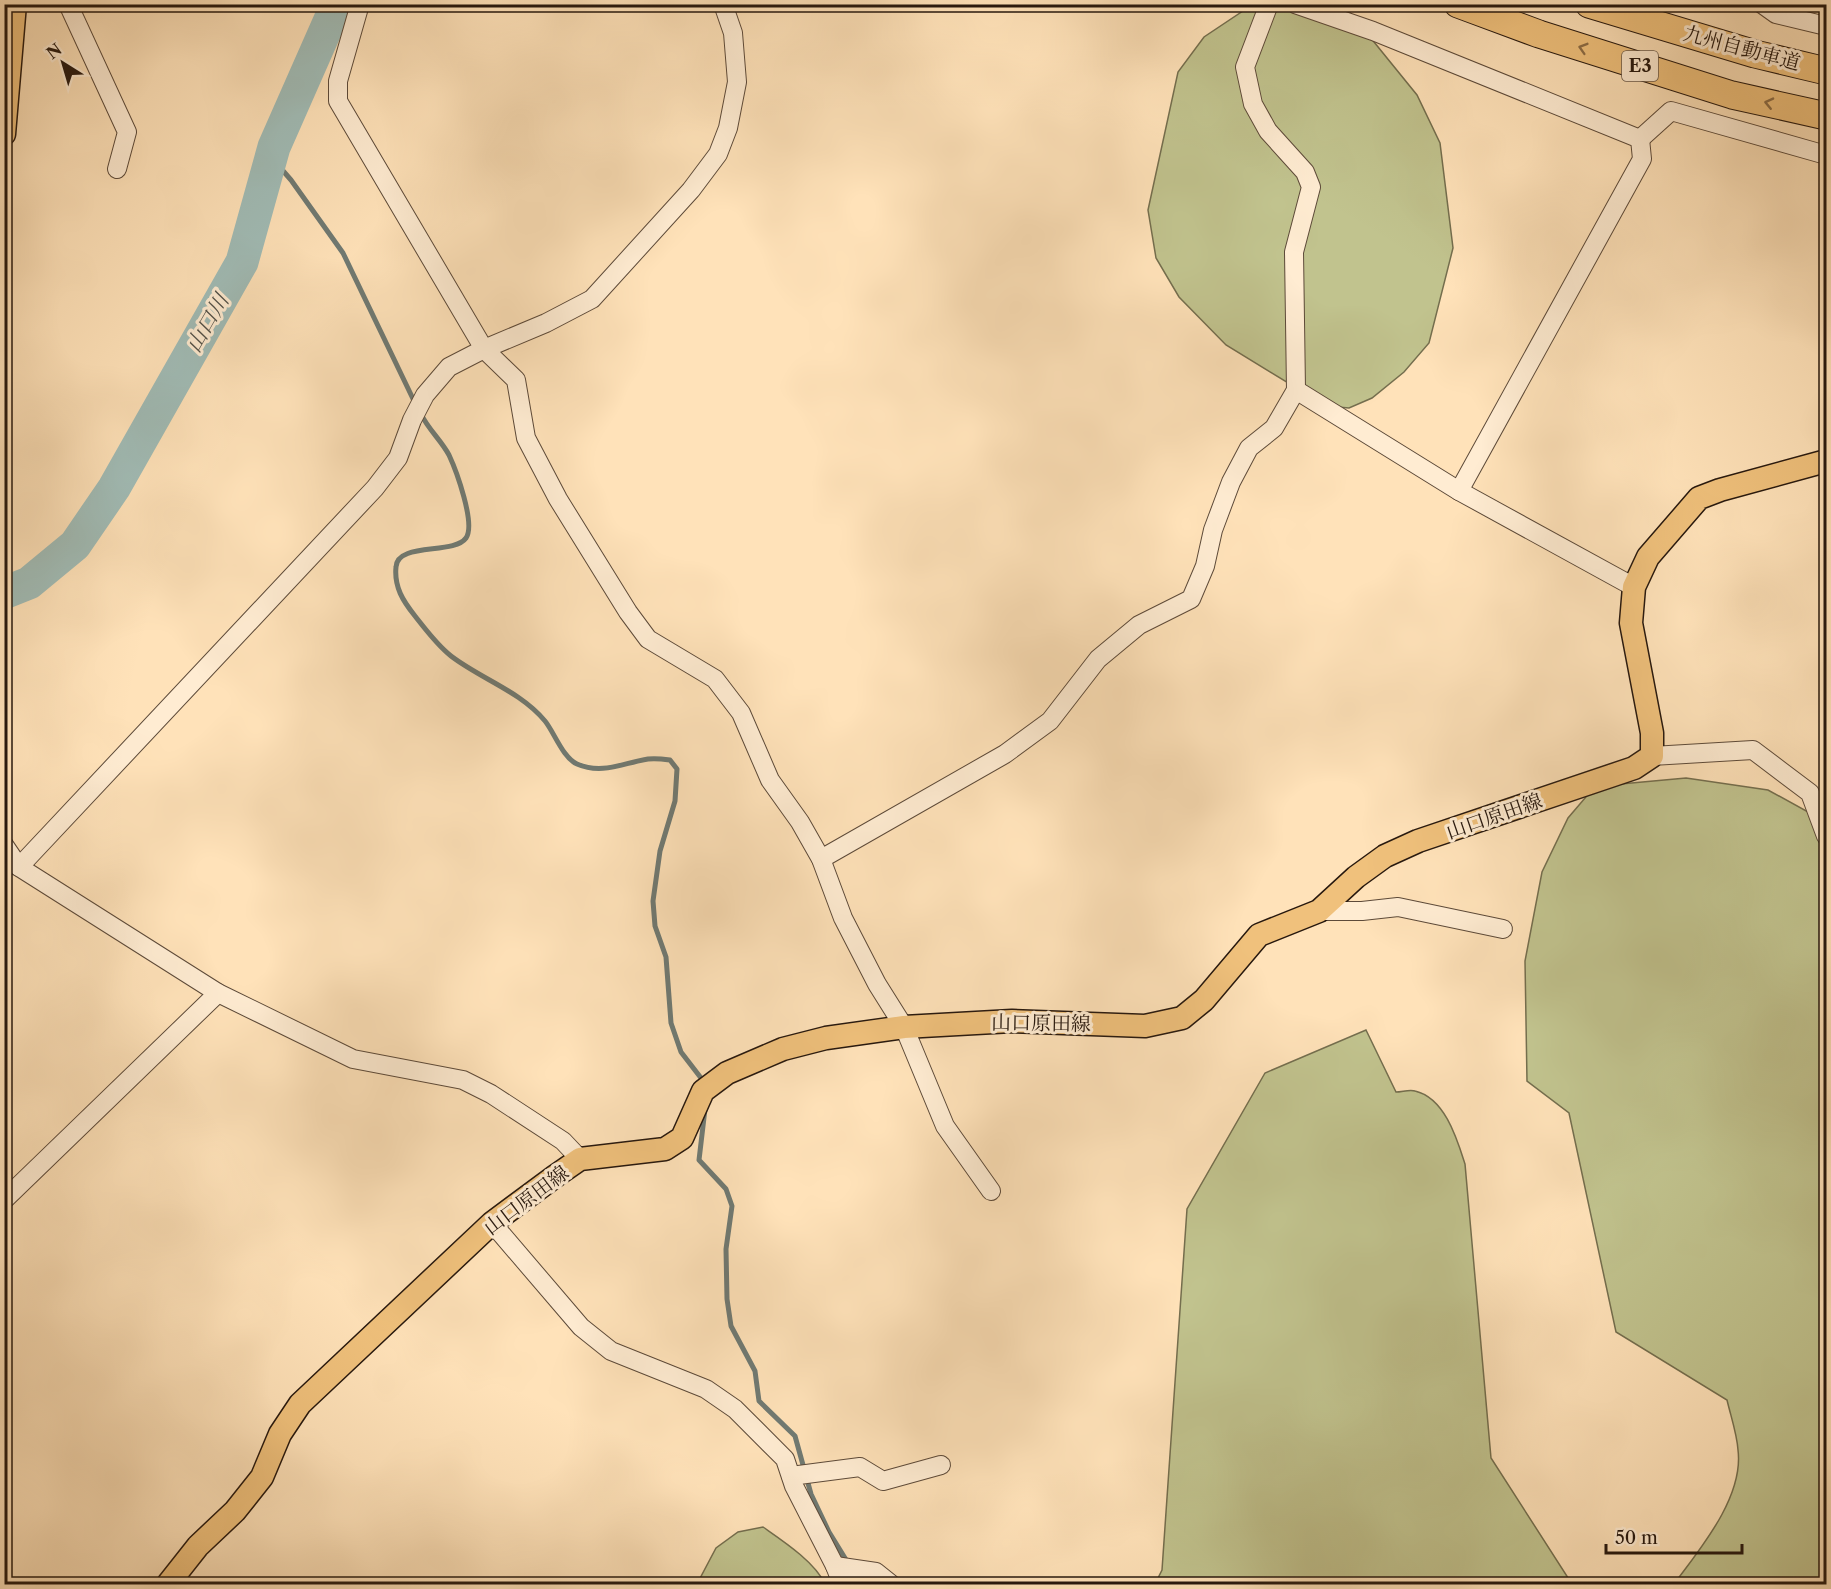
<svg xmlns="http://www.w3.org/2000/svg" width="1831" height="1589" font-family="'Libre Caslon Text','Noto Serif JP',serif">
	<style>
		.green { fill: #c1c38e; stroke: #746e4e; stroke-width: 1.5 }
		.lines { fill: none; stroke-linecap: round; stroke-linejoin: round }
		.stream { stroke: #707a73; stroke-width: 5 }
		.river { stroke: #a1bcb6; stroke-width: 33 }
		.minor-casing { stroke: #5d4a39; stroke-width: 20 }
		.major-casing { stroke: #27180e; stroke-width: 25 }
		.highway-casing { stroke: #27180e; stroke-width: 29 }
		.minor { stroke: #ffecd2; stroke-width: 18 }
		.major { stroke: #f0c17c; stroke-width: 22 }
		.highway { stroke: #f0c17c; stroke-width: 27 }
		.oneway { stroke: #8c6c45 }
		.labels { text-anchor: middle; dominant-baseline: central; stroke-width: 6; stroke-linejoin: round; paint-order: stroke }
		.shield { fill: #ffecd2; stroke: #685849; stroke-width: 1.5 }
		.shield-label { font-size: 18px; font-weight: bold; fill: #27180e }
		.street-label { font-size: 20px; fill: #27180e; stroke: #ffecd2 }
		.water-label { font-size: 21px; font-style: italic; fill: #525149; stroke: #ffecd2 }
	</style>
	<rect width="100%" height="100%" fill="#ffe2b9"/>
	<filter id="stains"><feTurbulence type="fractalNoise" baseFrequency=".00333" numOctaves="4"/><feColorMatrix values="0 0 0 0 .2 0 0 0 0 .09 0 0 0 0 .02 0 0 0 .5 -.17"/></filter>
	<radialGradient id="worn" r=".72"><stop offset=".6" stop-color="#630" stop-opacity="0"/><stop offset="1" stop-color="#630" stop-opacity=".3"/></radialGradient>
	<!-- green -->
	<g class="green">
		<polygon points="1252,5 1344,5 1417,95 1440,143 1453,248 1429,343 1404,372 1372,398 1349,408 1326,406 1226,345 1179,297 1156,258 1148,210 1178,72 1204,37"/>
		<path d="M1686,778L1768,790L1810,813L1826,848V1584H1674C1700,1549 1744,1497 1738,1450C1737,1434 1731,1417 1727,1400L1616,1332L1569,1113L1527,1081L1525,961L1542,872L1568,818L1591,791L1599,786Z"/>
		<path d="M1366,1030L1396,1092C1402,1092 1410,1089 1415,1091C1445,1098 1457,1139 1465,1164L1491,1458L1572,1584H1155L1162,1570L1187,1209L1265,1073Z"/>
		<path d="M763,1527C783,1541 815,1562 825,1584H697L716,1548L738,1532Z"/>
	</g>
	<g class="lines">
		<!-- stream -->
		<g class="stream">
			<polyline points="271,157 291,180 343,253 415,403"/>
			<path d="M421,414C428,429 441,440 449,455C456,470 476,524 466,538C454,555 397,542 396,567C394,587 403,601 415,616C426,630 437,645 451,656C481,679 520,691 545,721C554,732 563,758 577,764C602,775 623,763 648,759C655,758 663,759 670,760L677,769L675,801L660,851L653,901L655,926L666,957L671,1023L681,1052L701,1078L703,1085"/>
			<polyline points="705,1109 699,1160 726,1189 732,1206 726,1249 727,1299 731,1326 755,1371 759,1401 795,1436 811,1494 829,1532 848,1563"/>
			<polyline points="855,1573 862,1584"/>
		</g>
		<!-- river -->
		<polyline class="river" points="4,593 29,583 75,545 114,488 242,262 274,147 337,4"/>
		<!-- minor casing -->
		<g class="minor-casing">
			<g id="minor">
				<polyline points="68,4 127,132 117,169"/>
				<polyline points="360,4 338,81 338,101 484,349 516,380 526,438 558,499 628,612 648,639 715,679 741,713 770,780 800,822 821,859 843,918 877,984 904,1027 945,1126 991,1191"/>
				<polyline points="1295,4 1373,31 1640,139 1642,159 1459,491"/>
				<polyline points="1762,4 1776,14 1826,26"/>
				<polyline points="1640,139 1671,111 1826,155"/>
				<polyline points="1296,390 1459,491 1634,587"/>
				<polyline points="1652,756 1753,750 1810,793 1826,836"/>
				<polyline points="4,845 19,867 218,993 353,1059 463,1080 491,1094 563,1141 580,1159"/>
				<polyline points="821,859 1005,754 1050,721 1098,659 1139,625 1191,599 1205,566 1213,530 1231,482 1249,448 1274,428 1296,390 1294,252 1311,187 1305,172 1268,131 1253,104 1245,67 1269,4"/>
				<polyline points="19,867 375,488 398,458 412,420 425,395 449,367 484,349 546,323 592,299 691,190 718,154 728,128 737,82 733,33 723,4"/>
				<polyline points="1319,911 1362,911 1398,907 1503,929"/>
				<polyline points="4,1200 218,993"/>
				<polyline points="492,1223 581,1327 611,1351 706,1389 735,1409 785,1459 794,1486 835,1566 842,1584"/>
				<polyline points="791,1476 860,1467 883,1481 941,1465"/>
				<polyline points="835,1566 876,1572 891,1584"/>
			</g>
		</g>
		<!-- major casing -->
		<g class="major-casing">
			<g id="major">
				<polyline points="4,134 15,4"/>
				<polyline points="168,1584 198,1546 235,1511 262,1477 280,1434 300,1404 492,1223 554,1177 580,1159 665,1149 682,1138 703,1091 727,1073 783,1049 826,1038 904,1027 1012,1021 1145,1026 1182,1018 1204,1000 1259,935 1319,911 1356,877 1385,856 1418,841 1634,768 1652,756 1652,733 1631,623 1634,587 1648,557 1699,498 1720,490 1826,461"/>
			</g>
		</g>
		<!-- highway casing -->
		<g class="highway-casing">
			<g id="highway">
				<polyline points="1458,4 1539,34 1732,95 1826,116"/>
				<polyline points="1589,4 1755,54 1826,71"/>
			</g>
		</g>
		<!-- minor -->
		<use href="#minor" class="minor"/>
		<!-- major -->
		<use href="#major" class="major"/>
		<!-- highway -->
		<use href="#highway" class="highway"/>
	</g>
	<!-- one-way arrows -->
	<defs><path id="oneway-chevron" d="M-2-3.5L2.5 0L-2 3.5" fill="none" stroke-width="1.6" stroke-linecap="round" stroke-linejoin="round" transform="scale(1.5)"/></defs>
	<g class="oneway">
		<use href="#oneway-chevron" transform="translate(1583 48) rotate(-163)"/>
		<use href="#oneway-chevron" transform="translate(1769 103) rotate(-167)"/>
	</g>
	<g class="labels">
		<!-- shield labels -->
		<rect class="shield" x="1622" y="51" width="36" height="30" rx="4.5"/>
		<g class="shield-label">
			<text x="1640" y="66">E3</text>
		</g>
		<!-- street labels -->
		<g class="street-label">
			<text transform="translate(1742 48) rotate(15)">九州自動車道</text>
			<text transform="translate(1494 816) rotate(-19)">山口原田線</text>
			<text transform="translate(1041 1023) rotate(1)">山口原田線</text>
			<text transform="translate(526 1200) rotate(-37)">山口原田線</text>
		</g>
		<!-- water labels -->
		<g class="water-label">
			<text transform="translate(207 323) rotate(-60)">山口川</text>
		</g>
	</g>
	<!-- margin -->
	<rect width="1831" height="1589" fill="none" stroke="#ffe2b9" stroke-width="24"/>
	<rect x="6" y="6" width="1819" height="1577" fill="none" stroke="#27180e" stroke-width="3"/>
	<rect x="12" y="12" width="1807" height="1565" fill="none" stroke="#27180e" stroke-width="1.5"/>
	<!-- north arrow -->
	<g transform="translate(63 63) rotate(323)" stroke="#ffecd2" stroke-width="4.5" paint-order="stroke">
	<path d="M0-4.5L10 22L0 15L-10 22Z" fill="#27180e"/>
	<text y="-9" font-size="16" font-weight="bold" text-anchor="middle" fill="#27180e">N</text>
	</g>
	<!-- scale -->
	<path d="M1606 1544v9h136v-9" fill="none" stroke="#27180e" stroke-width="3"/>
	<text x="1615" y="1544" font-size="18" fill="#27180e" stroke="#ffecd2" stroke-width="4.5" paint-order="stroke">50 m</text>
	<rect width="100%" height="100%" filter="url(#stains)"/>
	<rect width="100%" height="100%" fill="url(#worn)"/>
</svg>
